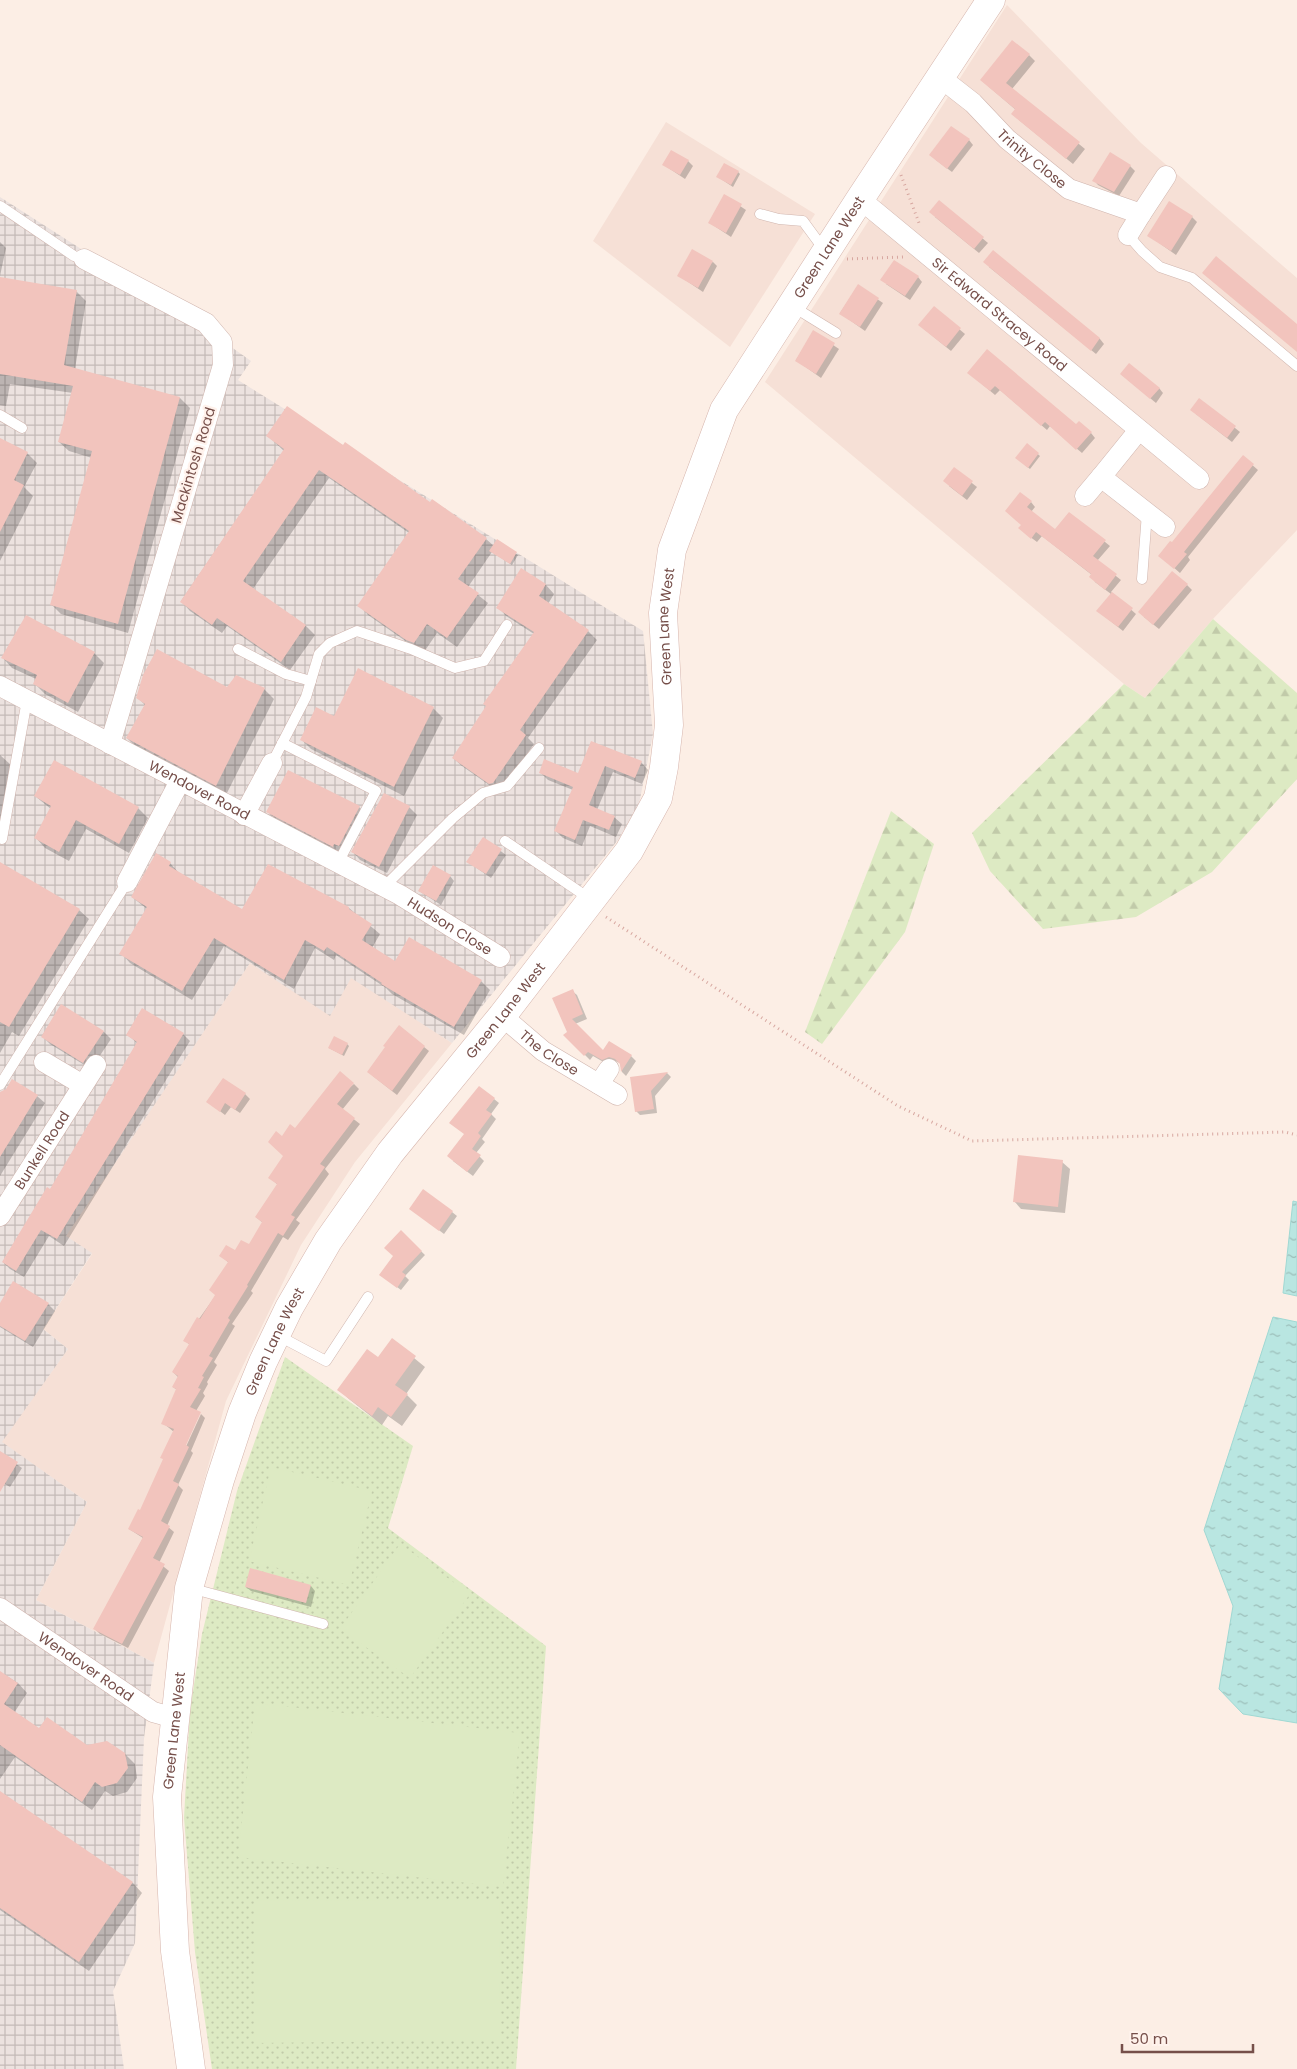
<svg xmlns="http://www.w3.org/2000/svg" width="1297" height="2069" font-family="Poppins,sans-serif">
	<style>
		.residential { fill: #f6e0d6 }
		.industrial { fill: url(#industrial-grid) }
		.forest { fill: url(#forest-firs) }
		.park { fill: url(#park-dots) }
		.pitch { fill: #ddeac3 }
		.water { fill: url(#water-ripples); stroke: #a0d8d3 }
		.shadow { fill: #0003 }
		.building { fill: #f2c4bd }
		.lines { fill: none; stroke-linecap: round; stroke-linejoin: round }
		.lane-casing { stroke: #d0b5ae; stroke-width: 11 }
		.street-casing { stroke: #d0b5ae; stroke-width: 21 }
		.secondary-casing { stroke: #d6b5ad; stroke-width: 29 }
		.path { stroke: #d7a7a0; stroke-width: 3; stroke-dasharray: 1 4; stroke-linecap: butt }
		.lane { stroke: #fff; stroke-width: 10 }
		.street { stroke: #fff; stroke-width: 20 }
		.secondary { stroke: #fff; stroke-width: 28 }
		.labels { text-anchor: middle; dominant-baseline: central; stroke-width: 4.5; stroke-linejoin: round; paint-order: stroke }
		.street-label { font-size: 14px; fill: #764f4a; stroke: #fff2ec }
	</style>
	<defs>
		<pattern id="industrial-grid" width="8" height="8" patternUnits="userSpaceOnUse" patternTransform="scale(1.25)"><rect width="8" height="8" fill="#ece2df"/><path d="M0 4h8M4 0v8" fill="none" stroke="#c4bab7"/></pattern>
		<pattern id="forest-firs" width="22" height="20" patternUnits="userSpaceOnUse" patternTransform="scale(1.25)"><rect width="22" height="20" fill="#ddeac3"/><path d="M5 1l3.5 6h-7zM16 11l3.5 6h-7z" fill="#c1caa9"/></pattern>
		<pattern id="park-dots" width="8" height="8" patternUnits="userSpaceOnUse" patternTransform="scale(1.25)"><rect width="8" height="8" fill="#ddeac3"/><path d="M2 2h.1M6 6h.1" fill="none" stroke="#c1caa9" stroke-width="1.8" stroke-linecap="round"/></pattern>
		<pattern id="water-ripples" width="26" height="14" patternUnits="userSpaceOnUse" patternTransform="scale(1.25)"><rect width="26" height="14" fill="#b9e6e1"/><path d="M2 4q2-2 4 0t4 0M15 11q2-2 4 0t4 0" fill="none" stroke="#9bbdb8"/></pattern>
	</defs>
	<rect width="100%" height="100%" fill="#fceee5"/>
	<!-- residential -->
	<g class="residential">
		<polygon points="1007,5 1141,143 1297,278 1297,530 1213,619 1145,698 1124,684 765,382"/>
		<polygon points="666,122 815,214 730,347 593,241"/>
		<polygon points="250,963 330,1015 351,977 452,1043 355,1162 301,1245 226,1401 154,1663 36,1600 87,1502 1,1442 68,1349 43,1329 92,1254 65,1236"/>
	</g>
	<!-- industrial -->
	<polygon class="industrial" points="0,197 206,329 251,361 238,380 643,631 653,734 639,804 618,840 452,1043 351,978 330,1016 250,963 66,1236 92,1253 43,1329 68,1349 2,1442 87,1502 36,1600 154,1663 144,1738 135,1943 113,1991 124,2069 0,2069"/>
	<!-- forest -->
	<g class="forest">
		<polygon points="1213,619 1297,693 1297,779 1212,872 1136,917 1043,929 990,871 972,833 1124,684 1145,698"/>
		<polygon points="891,811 934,844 905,932 822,1044 805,1032"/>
	</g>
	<!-- park -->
	<polygon class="park" points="285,1357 413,1446 388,1528 546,1646 516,2069 212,2069 195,1952 184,1818 190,1710 202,1634 237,1491"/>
	<!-- pitch -->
	<g class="pitch">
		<polygon points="271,1467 372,1491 349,1585 249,1561"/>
		<polygon points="400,1544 470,1594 410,1678 340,1629"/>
		<polygon points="255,1703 520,1733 503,1887 238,1857"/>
		<polygon points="499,1899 500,2040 255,2043 254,1901"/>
	</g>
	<!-- water -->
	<g class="water">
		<polygon points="1293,1201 1297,1202 1297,1296 1283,1293"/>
		<polygon points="1273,1317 1297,1322 1297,1723 1243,1714 1219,1689 1233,1606 1204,1530"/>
	</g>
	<!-- shadow -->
	<g class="shadow">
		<polygon points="1029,55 1035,61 1012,89 1085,149 1073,164 1019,120 1016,110 988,86"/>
		<polygon points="969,140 973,145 952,172 936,160"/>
		<polygon points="688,161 693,166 685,179 664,165"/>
		<polygon points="1130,166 1135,171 1119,196 1098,185 1094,180"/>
		<polygon points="738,172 740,174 733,187 718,177"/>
		<polygon points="725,196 746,210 731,237 710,223"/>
		<polygon points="939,202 988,243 979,253 935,217"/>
		<polygon points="1192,217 1197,222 1176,255 1148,235"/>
		<polygon points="0,242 6,248 0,276"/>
		<polygon points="994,252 1100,339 1104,344 1096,354 989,267"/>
		<polygon points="713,262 717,266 703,292 678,275"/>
		<polygon points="918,277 922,282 910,300 886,284"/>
		<polygon points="0,279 76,291 86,301 75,369 180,398 190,408 128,633 61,614 51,604 92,458 69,451 59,442 73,393 10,384 6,406 0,405"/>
		<polygon points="858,286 883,303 865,331 840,313"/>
		<polygon points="934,308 965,334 951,351 924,329"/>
		<polygon points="814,332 839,349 821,378 796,360"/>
		<polygon points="969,373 1091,433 1095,438 1082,453 1050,426 1047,430 1000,390 995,395"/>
		<polygon points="1121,374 1159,388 1163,393 1156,403"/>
		<polygon points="1199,399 1240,432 1232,442 1196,414"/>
		<polygon points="268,436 430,504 486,539 494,546 497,541 518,555 512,565 492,552 468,587 488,603 457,647 437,633 424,652 417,649 368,615 359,605 409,533 329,478 253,589 306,626 315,635 290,670 227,626 222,633 190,611 181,601 284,451"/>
		<polygon points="0,439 27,453 37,463 24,487 33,496 0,561"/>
		<polygon points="1027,445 1040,456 1030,469 1019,460"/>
		<polygon points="1243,457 1258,470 1188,557 1190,560 1180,573 1165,560 1172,544"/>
		<polygon points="954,469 977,487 967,500 949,486"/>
		<polygon points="1031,502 1035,507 1031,512 1055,531 1069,513 1110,546 1097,561 1121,580 1111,592 1136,614 1123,631 1103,615 1111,594 1095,582 1092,575 1042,536 1037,542 1025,533 1023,525 1011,515"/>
		<polygon points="521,570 546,585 554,594 548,604 588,631 597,640 528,738 534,744 502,791 499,792 462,766 453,758 534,634 506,616 498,607"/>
		<polygon points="1187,585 1192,590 1159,629 1144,617"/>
		<polygon points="94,653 104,663 78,712 45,694 35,684 36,679 12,668 3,658"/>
		<polygon points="227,689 264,689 274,699 226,795 137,748 127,738 145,705 138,698"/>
		<polygon points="433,708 443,718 404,796 311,749 301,739 334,717"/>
		<polygon points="591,743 641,762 648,770 642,784 613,772 597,810 614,817 622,824 616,837 590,826 582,846 563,838 556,831 573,790 548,780 540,772 579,774"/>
		<polygon points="0,755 11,765 0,835"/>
		<polygon points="289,772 359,807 367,815 341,853 275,819 268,812"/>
		<polygon points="385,795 409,807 417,815 387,873 360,860 353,852"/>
		<polygon points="35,796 138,808 148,818 129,853 86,829 69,861 45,848 36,838 51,809"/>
		<polygon points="483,838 506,855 491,878 468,862"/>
		<polygon points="170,863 179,873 242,911 349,908 380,934 372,948 395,963 481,981 490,990 464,1035 392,994 386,988 336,955 334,960 315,948 294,989 224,946 192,1000 130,963 121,953 147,909 132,897"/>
		<polygon points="0,864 79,910 89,919 19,1036 12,1032 0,1053"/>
		<polygon points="450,876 454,881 441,905 419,891"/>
		<polygon points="572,991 577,995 587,1019 575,1024 604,1052 631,1056 636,1061 626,1076 622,1072 620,1063 615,1061 607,1064 593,1056 590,1060 565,1035 568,1032"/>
		<polygon points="61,1006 104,1032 111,1039 91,1069 50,1044 42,1036"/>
		<polygon points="399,1027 429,1051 397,1095 373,1076"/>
		<polygon points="183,1034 190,1041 64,1246 49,1236 24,1277 10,1269 3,1262 50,1190 138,1044 128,1035"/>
		<polygon points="347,1044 349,1046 344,1056 329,1048"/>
		<polygon points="667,1073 671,1077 655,1096 657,1113 640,1115 636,1111 631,1078"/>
		<polygon points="354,1084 359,1089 342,1110 360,1124 325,1169 329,1174 296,1220 300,1223 288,1240 283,1237 251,1291 253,1293 232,1324 235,1326 214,1362 217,1365 207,1382 208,1384 203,1393 205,1396 196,1411 200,1413 198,1413 182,1450 184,1451 201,1414 205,1418 191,1451 193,1453 178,1485 183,1490 167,1526 174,1532 159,1563 169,1571 128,1648 100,1634 95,1629 143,1538 129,1529 141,1512 164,1460 174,1432 163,1423 177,1390 173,1387 179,1378 173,1372 190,1345 184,1340 216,1295 229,1263 221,1256 250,1246 263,1223 256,1217 278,1185 270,1178 285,1157 282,1137 296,1130"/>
		<polygon points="0,1093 37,1096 45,1103 0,1176"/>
		<polygon points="245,1094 250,1099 240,1113 231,1107 225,1115 208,1102"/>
		<polygon points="494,1099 499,1103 491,1114 496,1119 482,1139 485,1142 476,1153 484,1161 473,1176 453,1161 466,1135"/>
		<polygon points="1062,1162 1070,1169 1065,1213 1021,1209 1014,1201"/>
		<polygon points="411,1209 452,1212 457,1216 444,1234"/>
		<polygon points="401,1232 425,1255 405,1276 409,1280 401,1290 385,1278 395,1256"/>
		<polygon points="48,1304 55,1311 33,1347 0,1327 0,1305"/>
		<polygon points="392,1340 425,1367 406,1394 417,1405 402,1426 388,1416 382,1425 349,1399 339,1390 378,1359"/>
		<polygon points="0,1453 22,1468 10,1487 0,1481"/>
		<polygon points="311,1586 315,1591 311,1607 251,1591 246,1587"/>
		<polygon points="0,1672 18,1683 27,1693 14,1713 40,1730 87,1746 125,1754 135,1764 137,1778 127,1792 113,1796 105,1791 92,1810 15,1757 0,1779"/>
		<polygon points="0,1793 133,1883 142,1893 89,1971 0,1910"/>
	</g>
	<!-- building -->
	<g class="building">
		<polygon points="1012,40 1030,54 1006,83 1080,142 1066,159 1011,114 1015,109 980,80"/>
		<polygon points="951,126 970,139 947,169 929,155"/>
		<polygon points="671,150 689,160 680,175 662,165"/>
		<polygon points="1110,152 1131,165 1114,192 1092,181"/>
		<polygon points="724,163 739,171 731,185 716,177"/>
		<polygon points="724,194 742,204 726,233 708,223"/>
		<polygon points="939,200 984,237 974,249 929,212"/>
		<polygon points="1169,201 1193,216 1171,251 1147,236"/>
		<polygon points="692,249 713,261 698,288 677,276"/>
		<polygon points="993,250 1100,338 1091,351 983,262"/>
		<polygon points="1216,256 1297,324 1297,352 1202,273"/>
		<polygon points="894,260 919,276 905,296 880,280"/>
		<polygon points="0,277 77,290 64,365 180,397 118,624 50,605 92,451 58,442 73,386 0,374"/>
		<polygon points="858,284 879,298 860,327 839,314"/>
		<polygon points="934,306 961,328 946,347 918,325"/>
		<polygon points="813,330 835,343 816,374 795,361"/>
		<polygon points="987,349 1076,424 1079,421 1092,432 1076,450 1045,422 1041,426 995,386 990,391 967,373"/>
		<polygon points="1129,363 1160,388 1150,399 1120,374"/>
		<polygon points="1199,398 1236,426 1227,438 1190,410"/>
		<polygon points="287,406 343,445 345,442 430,502 432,499 487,538 458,579 479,593 447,638 427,624 414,643 406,640 357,606 409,531 319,470 243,581 306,625 281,662 217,618 212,625 180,602 284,449 266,436"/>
		<polygon points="0,438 28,452 14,480 24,485 0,532"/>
		<polygon points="1027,443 1039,453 1028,468 1015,458"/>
		<polygon points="1243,455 1254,464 1184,552 1187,554 1174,569 1158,556 1170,541 1172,542"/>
		<polygon points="954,467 973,481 962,496 943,481"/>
		<polygon points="1020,492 1032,501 1027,507 1055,529 1069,512 1106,540 1093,556 1117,574 1105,590 1089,577 1091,574 1036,532 1031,539 1018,528 1021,525 1005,511"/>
		<polygon points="497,539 517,552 510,564 489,551"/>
		<polygon points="521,568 546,584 539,596 589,630 520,730 526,735 493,783 489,784 452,758 486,706 483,704 534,632 496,608"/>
		<polygon points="1172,571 1188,584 1153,625 1138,612"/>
		<polygon points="1112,592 1133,608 1118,627 1096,611"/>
		<polygon points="26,615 95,652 68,703 33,684 37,675 1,658"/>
		<polygon points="157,649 227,687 236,675 265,688 216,786 126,738 145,704 136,698 143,675"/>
		<polygon points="358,668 434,707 394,787 300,740 316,707 334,716"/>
		<polygon points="591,741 642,761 635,778 605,766 589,805 615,816 609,830 583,820 575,840 554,831 573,787 539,773 544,759 578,773"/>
		<polygon points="54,760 139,807 119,844 76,820 59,852 34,838 51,806 34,796"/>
		<polygon points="288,770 360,806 339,846 334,844 333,847 266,812"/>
		<polygon points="384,793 410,806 379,867 351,852"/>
		<polygon points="483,837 502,849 486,874 466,862"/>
		<polygon points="156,853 171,862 169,866 242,909 268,864 349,907 349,909 372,924 362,940 395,961 409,937 482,980 454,1027 381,984 382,983 327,947 324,951 305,940 284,980 214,938 182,991 119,954 147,907 131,897"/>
		<polygon points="0,862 80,909 9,1027 0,1022"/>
		<polygon points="433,865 451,875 436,901 418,891"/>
		<polygon points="573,989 583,1014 572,1019 603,1050 609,1041 632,1055 621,1072 620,1064 615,1059 609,1057 602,1060 588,1052 584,1056 563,1035 567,1032 552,998"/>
		<polygon points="61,1004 104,1031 83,1063 41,1037"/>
		<polygon points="142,1008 184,1033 57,1239 41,1230 16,1271 2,1262 47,1187 50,1189 137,1042 126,1035"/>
		<polygon points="399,1025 425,1046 392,1091 367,1072 385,1047 383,1046"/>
		<polygon points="334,1036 348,1043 342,1055 328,1048"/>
		<polygon points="340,1071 354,1083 337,1104 355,1118 320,1164 325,1167 291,1215 295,1217 283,1236 278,1233 247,1285 248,1286 228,1318 230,1320 209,1356 213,1358 202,1376 204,1377 198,1388 201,1389 190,1407 201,1412 186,1445 189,1447 173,1481 179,1484 161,1521 170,1526 153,1558 165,1564 122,1644 93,1629 143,1537 128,1529 138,1509 140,1510 163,1459 160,1458 174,1429 161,1424 176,1389 172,1387 178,1376 172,1372 189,1344 183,1341 197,1317 200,1319 215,1295 209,1290 228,1262 219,1256 226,1245 235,1250 241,1240 249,1244 262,1222 255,1217 277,1184 268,1178 283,1156 268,1142 276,1131 282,1136 290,1124 295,1128"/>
		<polygon points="668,1072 651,1091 654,1109 635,1112 630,1077"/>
		<polygon points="223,1078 246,1093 235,1110 225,1103 220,1112 206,1102"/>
		<polygon points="12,1079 38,1095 0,1157 0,1092 6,1089"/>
		<polygon points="479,1086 495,1098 486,1110 492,1114 478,1133 481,1136 472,1149 481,1155 467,1172 447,1156 464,1134 449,1123"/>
		<polygon points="1018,1155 1063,1160 1058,1207 1013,1202"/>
		<polygon points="423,1189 453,1211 439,1231 409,1209"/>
		<polygon points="401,1230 422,1251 402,1272 406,1275 397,1288 379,1275 393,1256 384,1248"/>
		<polygon points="13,1281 49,1303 25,1341 0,1326 0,1303"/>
		<polygon points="392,1338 416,1356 395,1385 408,1394 391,1417 378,1407 372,1416 337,1390 367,1349 378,1357"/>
		<polygon points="0,1451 18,1462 0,1492"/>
		<polygon points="250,1568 311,1585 306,1603 245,1587"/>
		<polygon points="0,1671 18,1683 4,1704 39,1728 47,1717 87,1745 107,1741 125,1753 128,1768 117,1783 102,1787 95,1782 82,1802 0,1745"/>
		<polygon points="0,1791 133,1882 79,1962 0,1908"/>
	</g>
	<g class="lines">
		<!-- lane casing -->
		<g class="lane-casing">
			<g id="lane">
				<polyline points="0,206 74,256 84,259"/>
				<polyline points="760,214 779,219 803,221 825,251"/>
				<polyline points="1128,235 1142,251 1160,267 1192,278 1297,366"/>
				<polyline points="792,306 836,333"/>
				<polyline points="0,415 22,428"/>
				<polyline points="1142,579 1147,513"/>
				<polyline points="238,649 286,674 311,681"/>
				<polyline points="282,743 376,791 338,863"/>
				<polyline points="272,763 306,697 319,654 330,643 357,631 411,649 455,668 484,661 507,625"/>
				<polyline points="2,839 27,700"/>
				<polyline points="505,841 590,899"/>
				<polyline points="384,887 453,818 483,793 507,786 539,748"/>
				<polyline points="0,1085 127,882"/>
				<polyline points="277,1335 326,1361 368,1297"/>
				<polyline points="190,1588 323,1624"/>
			</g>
		</g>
		<!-- street casing -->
		<g class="street-casing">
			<g id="street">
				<path id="s1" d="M941,78L973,103L1007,139L1069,189L1141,214L1166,176"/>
				<path id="s2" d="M860,199L1199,479"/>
				<polyline points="1128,235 1141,214"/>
				<polyline points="84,259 206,323 222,342 223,365 110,744"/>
				<polyline points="1139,430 1101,477 1165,527"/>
				<polyline points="1085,496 1101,477"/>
				<path id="s3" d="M0,686L400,895L500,957"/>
				<polyline points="244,815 272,763"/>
				<polyline points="127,882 180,781"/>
				<path id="s4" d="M502,1016L543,1051L617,1095"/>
				<polyline points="44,1062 83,1085"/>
				<polyline points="599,1084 609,1069"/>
				<path id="s5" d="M0,1216L96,1065"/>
				<path id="s6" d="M0,1608L153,1712L175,1718"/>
			</g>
		</g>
		<!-- secondary casing -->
		<g class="secondary-casing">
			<g id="secondary">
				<path id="s7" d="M191,2069L175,1951L167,1797L189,1588L220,1480L242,1413L263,1362L289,1308L328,1241L390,1153L502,1016L629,851L658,798L664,767L669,725L663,613L672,550L724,410L860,199L991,0"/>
			</g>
		</g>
		<!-- path -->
		<g class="path">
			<polyline points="901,175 919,223"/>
			<polyline points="847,259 903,257"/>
			<polyline points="606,917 898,1106 972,1141 1285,1132 1297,1135"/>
		</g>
		<!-- lane -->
		<use href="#lane" class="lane"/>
		<!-- street -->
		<use href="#street" class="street"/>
		<!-- secondary -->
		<use href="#secondary" class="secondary"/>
	</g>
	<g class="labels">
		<!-- street labels -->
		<g class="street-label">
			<text stroke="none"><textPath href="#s1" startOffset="122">Trinity Close</textPath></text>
			<text stroke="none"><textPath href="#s7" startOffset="2005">Green Lane West</textPath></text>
			<text stroke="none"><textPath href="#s2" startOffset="181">Sir Edward Stracey Road</textPath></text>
			<text transform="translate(193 465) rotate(-73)">Mackintosh Road</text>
			<text stroke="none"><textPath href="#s7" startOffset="1585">Green Lane West</textPath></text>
			<text stroke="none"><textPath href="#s3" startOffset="225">Wendover Road</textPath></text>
			<text stroke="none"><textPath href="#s3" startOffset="510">Hudson Close</textPath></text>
			<text stroke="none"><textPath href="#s7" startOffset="1150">Green Lane West</textPath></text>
			<text stroke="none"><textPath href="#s4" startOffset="60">The Close</textPath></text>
			<text stroke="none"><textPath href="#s5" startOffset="78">Bunkell Road</textPath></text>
			<text stroke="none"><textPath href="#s7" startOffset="745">Green Lane West</textPath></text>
			<text stroke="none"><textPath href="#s6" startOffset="104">Wendover Road</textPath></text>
			<text stroke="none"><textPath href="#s7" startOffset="340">Green Lane West</textPath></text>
		</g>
	</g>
	<!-- scale -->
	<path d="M1122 2044v8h131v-8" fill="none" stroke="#764f4a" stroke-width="2.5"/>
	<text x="1130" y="2044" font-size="15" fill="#764f4a" stroke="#fff2ec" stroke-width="4" paint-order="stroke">50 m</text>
</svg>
